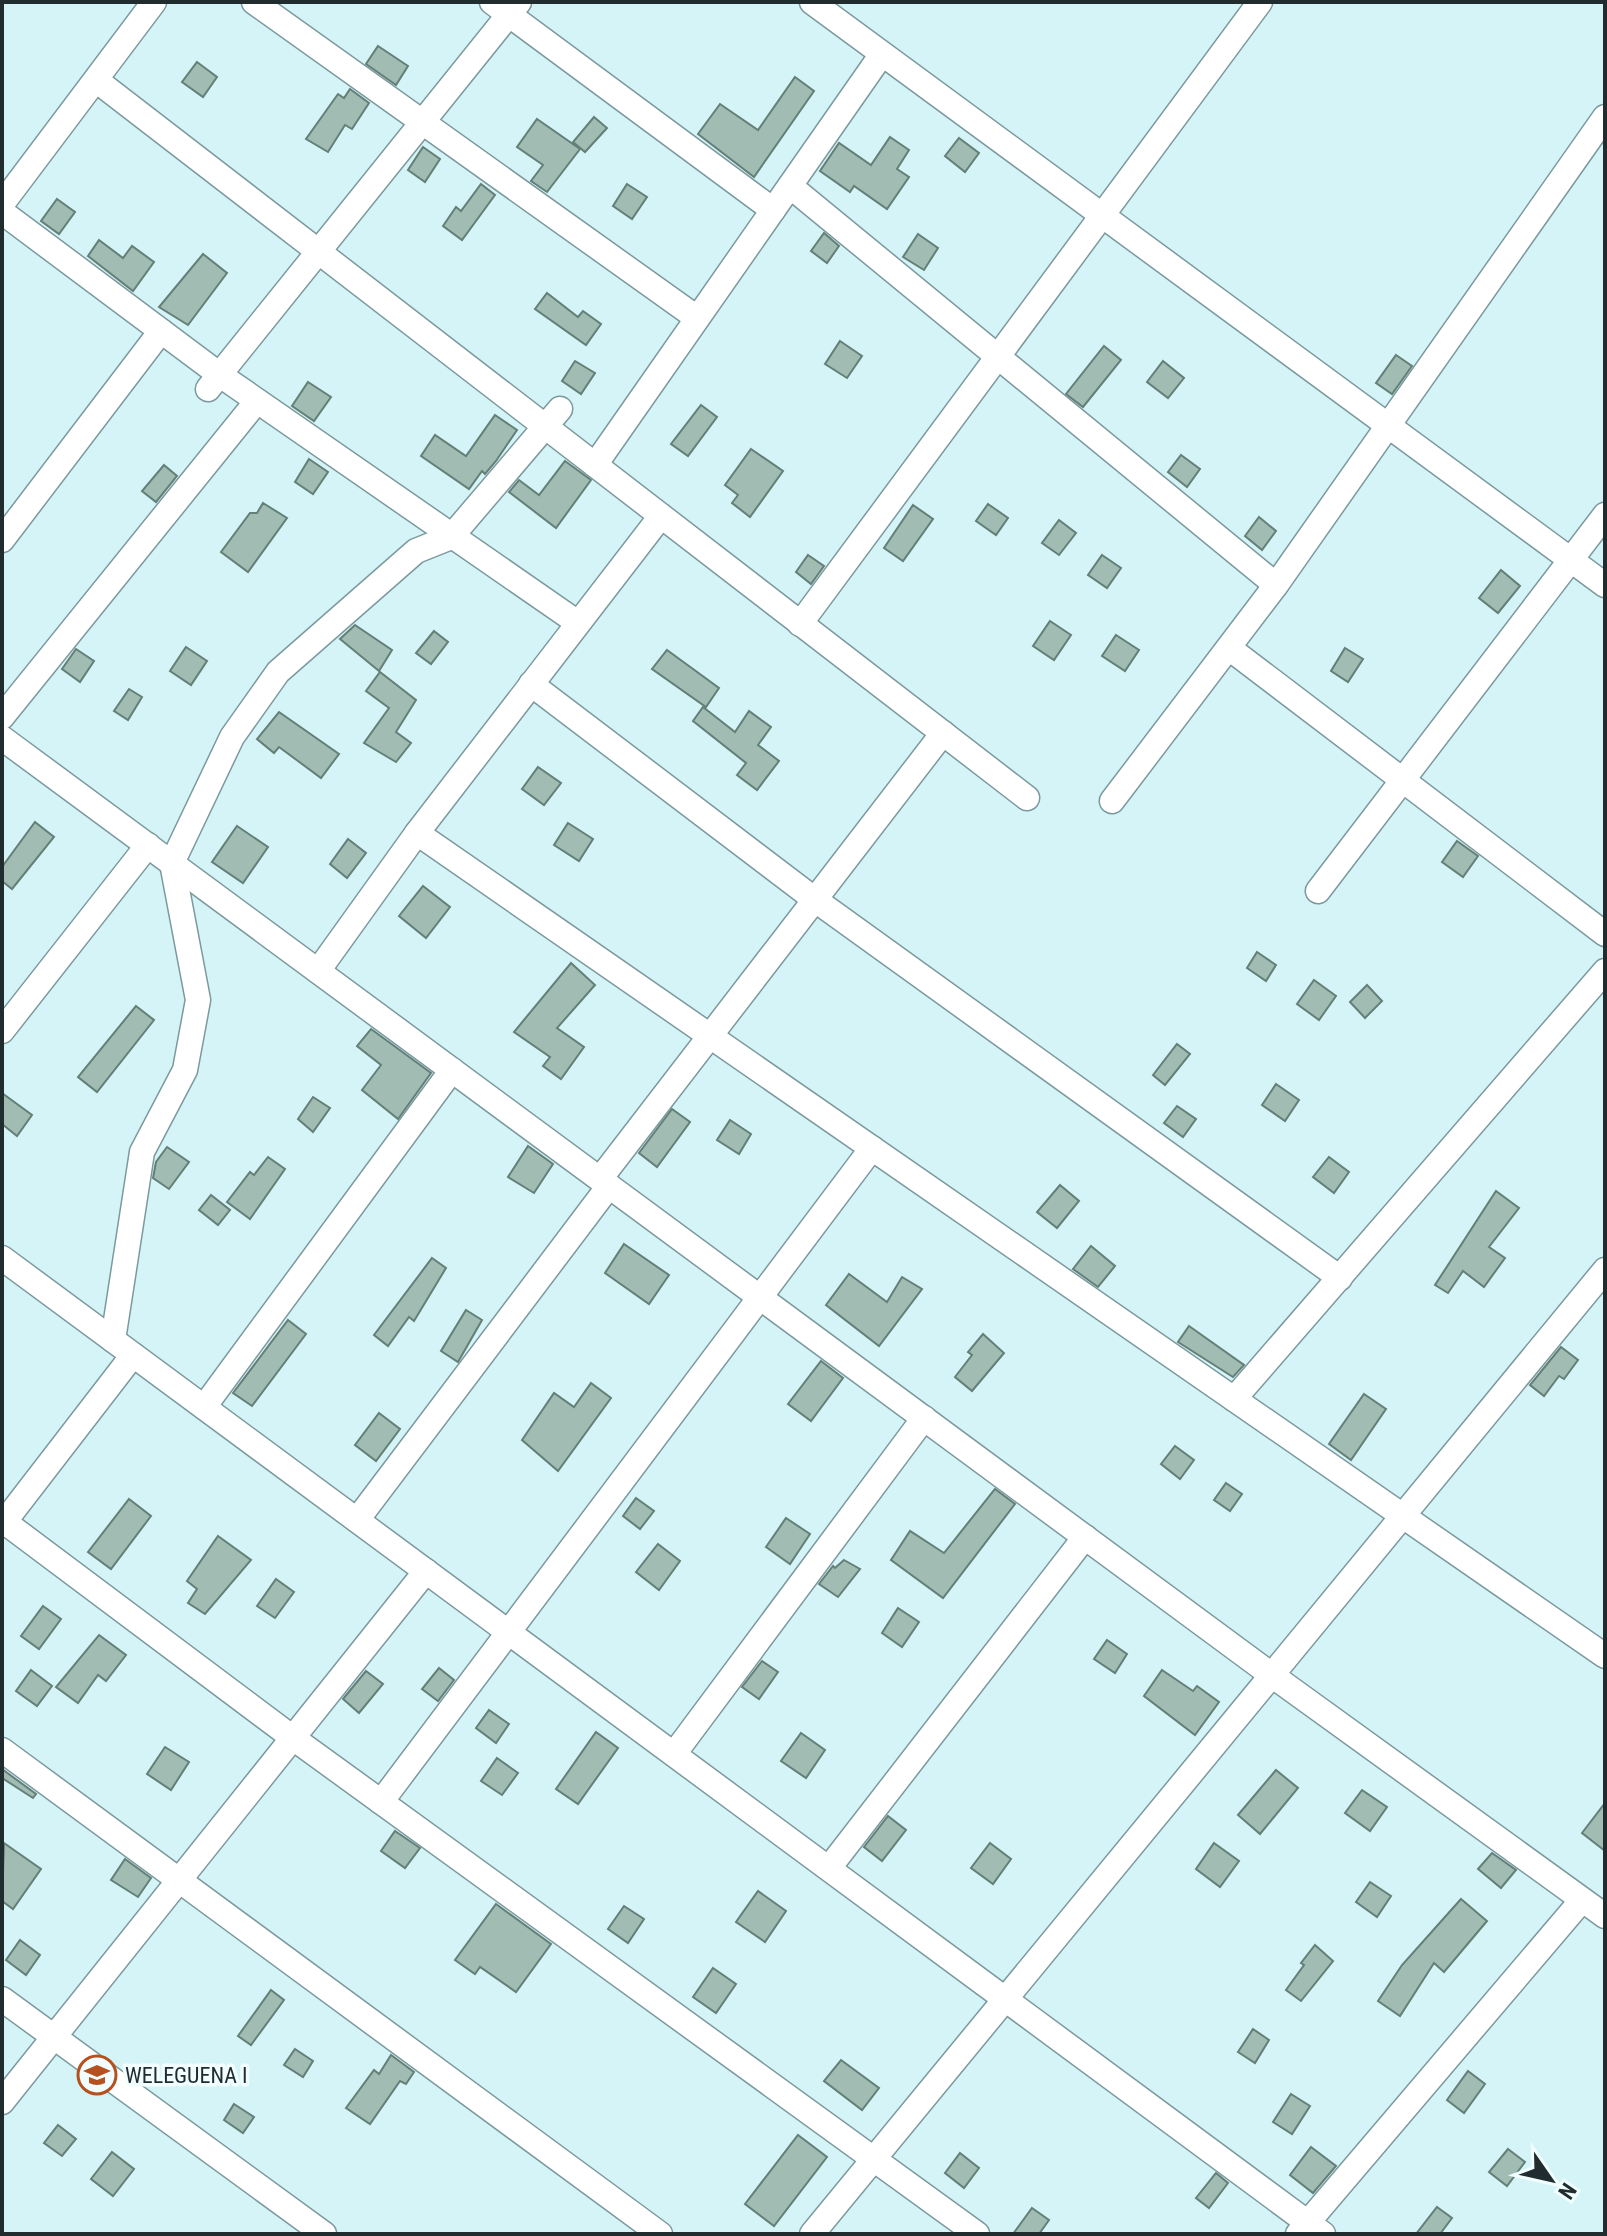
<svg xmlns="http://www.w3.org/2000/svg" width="1607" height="2236" font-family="'Roboto Condensed',sans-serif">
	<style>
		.building { fill: #a0bcb3; stroke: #647f76; stroke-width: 2 }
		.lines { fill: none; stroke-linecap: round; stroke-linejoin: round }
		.minor-casing { stroke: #7c999d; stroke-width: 27 }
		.minor { stroke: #fff; stroke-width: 24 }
		.labels { text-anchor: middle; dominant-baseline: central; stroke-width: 7; stroke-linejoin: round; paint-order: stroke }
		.poi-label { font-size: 22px; fill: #202c2e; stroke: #f1fdff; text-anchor: start }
	</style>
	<rect width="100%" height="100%" fill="#d5f4f8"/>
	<!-- building -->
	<g class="building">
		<polygon points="378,46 408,66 396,85 366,64"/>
		<polygon points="197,62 217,77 203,97 182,82"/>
		<polygon points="795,77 814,91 754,177 698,134 720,104 758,130"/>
		<polygon points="350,89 369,103 352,129 345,125 328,152 306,139 338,94 344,98"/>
		<polygon points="594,117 607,128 585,152 573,142"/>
		<polygon points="537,119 580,149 547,192 531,181 543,165 517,147"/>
		<polygon points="890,137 909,150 897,169 909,177 887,209 854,186 850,192 820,171 839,143 871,165"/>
		<polygon points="959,138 979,153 965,172 945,156"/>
		<polygon points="423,147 440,159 425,182 408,170"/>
		<polygon points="481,184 495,195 462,240 443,226 456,207 461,211"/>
		<polygon points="627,184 647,197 632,219 613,206"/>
		<polygon points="57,199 75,212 59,234 41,221"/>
		<polygon points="824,233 839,246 827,263 811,251"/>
		<polygon points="918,234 938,248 924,270 903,257"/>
		<polygon points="99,240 123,258 132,246 154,262 133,291 88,256"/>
		<polygon points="203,254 227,273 188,325 159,307"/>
		<polygon points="547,293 578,317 583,311 601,324 586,345 535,309"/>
		<polygon points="840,341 862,356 847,378 825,364"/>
		<polygon points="1104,346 1121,360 1083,407 1066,394"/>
		<polygon points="1396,355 1412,366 1392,394 1376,383"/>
		<polygon points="575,361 595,373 581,394 562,381"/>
		<polygon points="1163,361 1184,378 1168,398 1147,382"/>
		<polygon points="308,382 331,397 314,421 292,406"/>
		<polygon points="701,405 717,417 688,456 671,444"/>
		<polygon points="495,415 517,430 496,461 485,474 482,471 469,489 421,456 435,435 466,456"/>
		<polygon points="751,449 783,471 750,517 732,503 738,495 725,485"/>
		<polygon points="1181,455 1200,469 1187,487 1168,472"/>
		<polygon points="309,459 328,472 313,494 295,482"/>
		<polygon points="565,461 591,480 556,528 509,492 519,480 539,495"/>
		<polygon points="164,465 177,476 156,502 142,491"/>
		<polygon points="263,503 287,518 248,572 221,552 250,513 257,513"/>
		<polygon points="988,504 1008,518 996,535 976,521"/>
		<polygon points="913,505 933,519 903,561 884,548"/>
		<polygon points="1259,517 1276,531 1262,550 1245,536"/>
		<polygon points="1059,520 1076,533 1059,555 1042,543"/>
		<polygon points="808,555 824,566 811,584 796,572"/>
		<polygon points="1102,555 1121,568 1107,588 1088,575"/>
		<polygon points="1501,570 1520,586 1498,613 1479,598"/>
		<polygon points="1050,621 1071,635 1054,660 1033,646"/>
		<polygon points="355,625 392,650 379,671 340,639"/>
		<polygon points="434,631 448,642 431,664 416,653"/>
		<polygon points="1116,635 1139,650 1125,671 1102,656"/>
		<polygon points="186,647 207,661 191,685 170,671"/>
		<polygon points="1345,648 1363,659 1348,682 1331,671"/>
		<polygon points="76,649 94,661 80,682 62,669"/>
		<polygon points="667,650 719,688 706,707 652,669"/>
		<polygon points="380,672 416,700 396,732 411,743 396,762 364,743 389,708 366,691"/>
		<polygon points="129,689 142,697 128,720 114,711"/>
		<polygon points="703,707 735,732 749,711 771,727 758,745 779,761 757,790 737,775 746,763 693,721"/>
		<polygon points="279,712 339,754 321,778 279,747 274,753 257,739"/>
		<polygon points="538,767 561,783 544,805 522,789"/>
		<polygon points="35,822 54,837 12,889 2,881 2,867"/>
		<polygon points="568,823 593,839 579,861 554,845"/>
		<polygon points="237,826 268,847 243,883 212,862"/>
		<polygon points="348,839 366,853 347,878 330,864"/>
		<polygon points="1457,841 1478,856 1463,877 1442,862"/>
		<polygon points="423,886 450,907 426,938 399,916"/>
		<polygon points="1257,952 1276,965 1266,981 1247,968"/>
		<polygon points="571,963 595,985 557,1028 584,1047 561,1079 543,1066 550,1057 514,1032"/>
		<polygon points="1314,980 1336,996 1319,1020 1297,1004"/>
		<polygon points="1367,985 1382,1001 1365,1018 1350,1002"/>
		<polygon points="136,1006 154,1020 97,1092 78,1077"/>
		<polygon points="371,1029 431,1073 398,1119 362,1090 381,1065 357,1046"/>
		<polygon points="1177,1044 1190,1054 1165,1085 1153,1075"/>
		<polygon points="1276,1084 1299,1100 1285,1121 1262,1105"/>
		<polygon points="2,1093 32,1115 17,1136 2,1124"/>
		<polygon points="313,1097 330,1108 313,1132 298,1119"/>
		<polygon points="1177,1106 1196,1119 1183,1137 1164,1123"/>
		<polygon points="672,1109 690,1122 657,1167 639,1153"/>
		<polygon points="730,1120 751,1134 739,1154 717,1140"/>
		<polygon points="528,1146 553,1164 534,1193 508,1177"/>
		<polygon points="167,1147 189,1162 169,1189 153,1178 156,1162"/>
		<polygon points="268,1157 285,1169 250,1219 227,1202 250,1172 254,1175"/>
		<polygon points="1329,1157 1349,1172 1334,1193 1313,1177"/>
		<polygon points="1060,1185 1079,1201 1057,1228 1037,1212"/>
		<polygon points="1496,1191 1519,1208 1489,1247 1505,1258 1484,1287 1463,1271 1448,1293 1435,1285"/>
		<polygon points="211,1195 230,1210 218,1225 199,1210"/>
		<polygon points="624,1244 669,1275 649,1304 605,1273"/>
		<polygon points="1091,1246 1115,1266 1098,1287 1073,1269"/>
		<polygon points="432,1258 446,1268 414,1321 409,1317 388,1346 374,1335"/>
		<polygon points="849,1274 887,1302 902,1277 922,1289 879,1346 826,1305"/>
		<polygon points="466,1310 482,1320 458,1362 441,1351"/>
		<polygon points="288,1320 306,1334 252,1406 233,1393"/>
		<polygon points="1189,1326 1244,1365 1233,1377 1178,1342"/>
		<polygon points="983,1334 1004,1353 972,1391 955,1377 972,1355 968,1352"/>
		<polygon points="1561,1347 1578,1360 1564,1379 1559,1376 1544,1396 1530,1385"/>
		<polygon points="821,1361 843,1378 811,1421 788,1404"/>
		<polygon points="591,1383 611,1398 558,1471 522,1440 554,1393 574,1407"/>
		<polygon points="1364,1394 1386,1409 1351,1460 1329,1444"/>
		<polygon points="379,1413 400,1429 376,1461 355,1445"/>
		<polygon points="1175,1446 1194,1460 1180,1479 1161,1464"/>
		<polygon points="1226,1483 1242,1494 1230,1511 1214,1500"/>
		<polygon points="995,1489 1015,1504 943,1598 891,1560 910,1531 944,1553"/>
		<polygon points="636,1498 654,1511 640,1529 623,1516"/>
		<polygon points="129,1499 151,1516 111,1569 88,1552"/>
		<polygon points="786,1518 810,1534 790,1564 766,1547"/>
		<polygon points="218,1536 251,1560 205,1614 188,1603 197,1589 187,1581"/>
		<polygon points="658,1544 680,1561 659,1590 636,1572"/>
		<polygon points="844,1560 860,1569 838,1597 819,1584 833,1566 835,1568"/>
		<polygon points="276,1579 294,1592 275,1618 257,1606"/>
		<polygon points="43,1606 61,1619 39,1649 21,1636"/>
		<polygon points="898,1608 919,1622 902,1647 882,1633"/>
		<polygon points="99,1635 126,1655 106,1681 98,1675 78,1703 56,1687"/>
		<polygon points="1107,1640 1127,1654 1115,1673 1094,1659"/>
		<polygon points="762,1661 778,1672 759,1699 742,1687"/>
		<polygon points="439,1668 454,1680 438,1701 422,1689"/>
		<polygon points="31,1670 52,1686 37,1706 16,1691"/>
		<polygon points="1162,1670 1193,1691 1197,1686 1219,1702 1195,1735 1144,1696"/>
		<polygon points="366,1671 383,1684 359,1713 343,1699"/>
		<polygon points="489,1710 509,1724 496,1743 476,1728"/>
		<polygon points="596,1732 618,1748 578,1804 556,1789"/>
		<polygon points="801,1733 825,1750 806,1778 781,1761"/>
		<polygon points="165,1747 189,1762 171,1790 147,1774"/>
		<polygon points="497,1758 518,1773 502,1795 481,1781"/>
		<polygon points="2,1769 36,1794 33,1798 2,1778"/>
		<polygon points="1276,1770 1298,1788 1260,1834 1238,1815"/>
		<polygon points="1362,1790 1387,1807 1370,1831 1345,1813"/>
		<polygon points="1605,1803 1605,1851 1582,1833"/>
		<polygon points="888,1816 906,1830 882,1861 864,1847"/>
		<polygon points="395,1831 420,1848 405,1868 381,1851"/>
		<polygon points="4,1843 41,1869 13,1909 2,1901"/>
		<polygon points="990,1843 1011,1859 993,1884 971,1868"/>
		<polygon points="1214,1843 1239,1861 1220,1887 1196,1869"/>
		<polygon points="1492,1853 1516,1870 1501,1888 1478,1869"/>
		<polygon points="125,1859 151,1878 138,1897 111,1880"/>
		<polygon points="1370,1882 1391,1896 1377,1917 1356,1902"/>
		<polygon points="758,1891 786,1911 765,1942 736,1922"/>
		<polygon points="1461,1899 1487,1921 1444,1972 1434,1963 1400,2016 1378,2001 1402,1965"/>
		<polygon points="496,1904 551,1944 516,1992 480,1967 475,1974 455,1960"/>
		<polygon points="624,1906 644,1919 628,1943 608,1929"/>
		<polygon points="20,1940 40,1955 26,1975 6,1960"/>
		<polygon points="1315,1945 1333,1961 1301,2001 1286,1990 1304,1965 1301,1963"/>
		<polygon points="713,1968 736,1984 716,2013 693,1997"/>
		<polygon points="271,1990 284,2000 251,2045 238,2036"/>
		<polygon points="1253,2029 1269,2040 1255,2063 1238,2052"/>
		<polygon points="295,2049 313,2061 303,2077 284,2065"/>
		<polygon points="391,2055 414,2072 406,2084 400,2081 370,2124 346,2108 374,2070 379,2074"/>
		<polygon points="841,2060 879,2088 862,2110 824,2081"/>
		<polygon points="1468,2071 1485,2084 1464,2113 1447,2100"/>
		<polygon points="1291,2094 1310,2106 1292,2134 1273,2122"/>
		<polygon points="234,2104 254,2117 243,2133 224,2120"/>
		<polygon points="58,2125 76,2139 62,2156 44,2143"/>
		<polygon points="798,2135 827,2157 774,2226 745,2204"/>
		<polygon points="1311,2147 1336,2166 1313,2193 1290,2175"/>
		<polygon points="1508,2149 1525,2162 1507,2186 1489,2172"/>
		<polygon points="112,2152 134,2169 113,2196 91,2179"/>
		<polygon points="960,2153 979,2168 964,2188 945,2173"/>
		<polygon points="1216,2173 1228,2183 1209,2208 1196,2198"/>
		<polygon points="1437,2207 1452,2218 1440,2234 1416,2234"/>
		<polygon points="1032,2208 1049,2220 1039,2234 1013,2234"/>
	</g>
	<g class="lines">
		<!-- minor casing -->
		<g class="minor-casing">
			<g id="minor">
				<polyline points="254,2 697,318"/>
				<polyline points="492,2 773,210"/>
				<polyline points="812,2 1605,585"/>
				<polyline points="96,80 1027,798"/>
				<polyline points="790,186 1276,585"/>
				<polyline points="2,204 154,2"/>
				<polyline points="2,212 220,375 578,623"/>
				<polyline points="208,389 519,2"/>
				<polyline points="595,465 882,54"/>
				<polyline points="2,540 161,331"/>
				<polyline points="800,624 1260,2"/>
				<polyline points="1229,648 1605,934"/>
				<polyline points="531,684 814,899 1340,1278"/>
				<polyline points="2,717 257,401"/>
				<polyline points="2,738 1273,1676 1605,1916"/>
				<polyline points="1112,801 1276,585 1605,117"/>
				<polyline points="417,833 1605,1656"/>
				<polyline points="1318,891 1605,515"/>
				<polyline points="318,971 417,833 661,516"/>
				<polyline points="2,1031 148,845"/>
				<polyline points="600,1179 943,733"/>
				<polyline points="2,1258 1323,2234"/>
				<polyline points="113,1340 142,1152 185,1070 198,1000 172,863 232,737 278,672 416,551 451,537 560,409"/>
				<polyline points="1234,1399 1605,971"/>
				<polyline points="204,1407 452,1070"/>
				<polyline points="2,1520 293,1738 977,2234"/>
				<polyline points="357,1520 609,1186"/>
				<polyline points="2,1525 133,1355"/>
				<polyline points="2,1750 660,2234"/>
				<polyline points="674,1754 924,1418"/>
				<polyline points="381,1802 872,1148"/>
				<polyline points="829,1868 1085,1537"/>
				<polyline points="2,1999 324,2234"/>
				<polyline points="2,2102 426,1571"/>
				<polyline points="812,2234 1605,1270"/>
				<polyline points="1298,2234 1582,1900"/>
			</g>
		</g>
		<!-- minor -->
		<use href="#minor" class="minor"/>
	</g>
	<!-- icons -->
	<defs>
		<g id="school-ring" transform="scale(2)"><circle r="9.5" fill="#f1fdff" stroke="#b6511f" stroke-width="1.5"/><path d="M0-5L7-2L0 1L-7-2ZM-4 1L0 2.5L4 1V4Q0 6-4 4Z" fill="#b6511f"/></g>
	</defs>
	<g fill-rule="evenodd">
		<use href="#school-ring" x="97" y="2075"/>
	</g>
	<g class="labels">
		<!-- poi labels -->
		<g class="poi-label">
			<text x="125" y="2075">WELEGUENA I</text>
		</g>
	</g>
	<!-- border -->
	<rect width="1607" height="2236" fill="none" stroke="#202c2e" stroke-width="8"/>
	<!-- north arrow -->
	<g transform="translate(1551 2180) rotate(124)" stroke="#f1fdff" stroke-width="6" paint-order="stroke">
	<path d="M0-6L14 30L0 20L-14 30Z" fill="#202c2e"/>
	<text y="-12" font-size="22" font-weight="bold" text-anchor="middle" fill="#202c2e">N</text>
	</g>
</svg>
